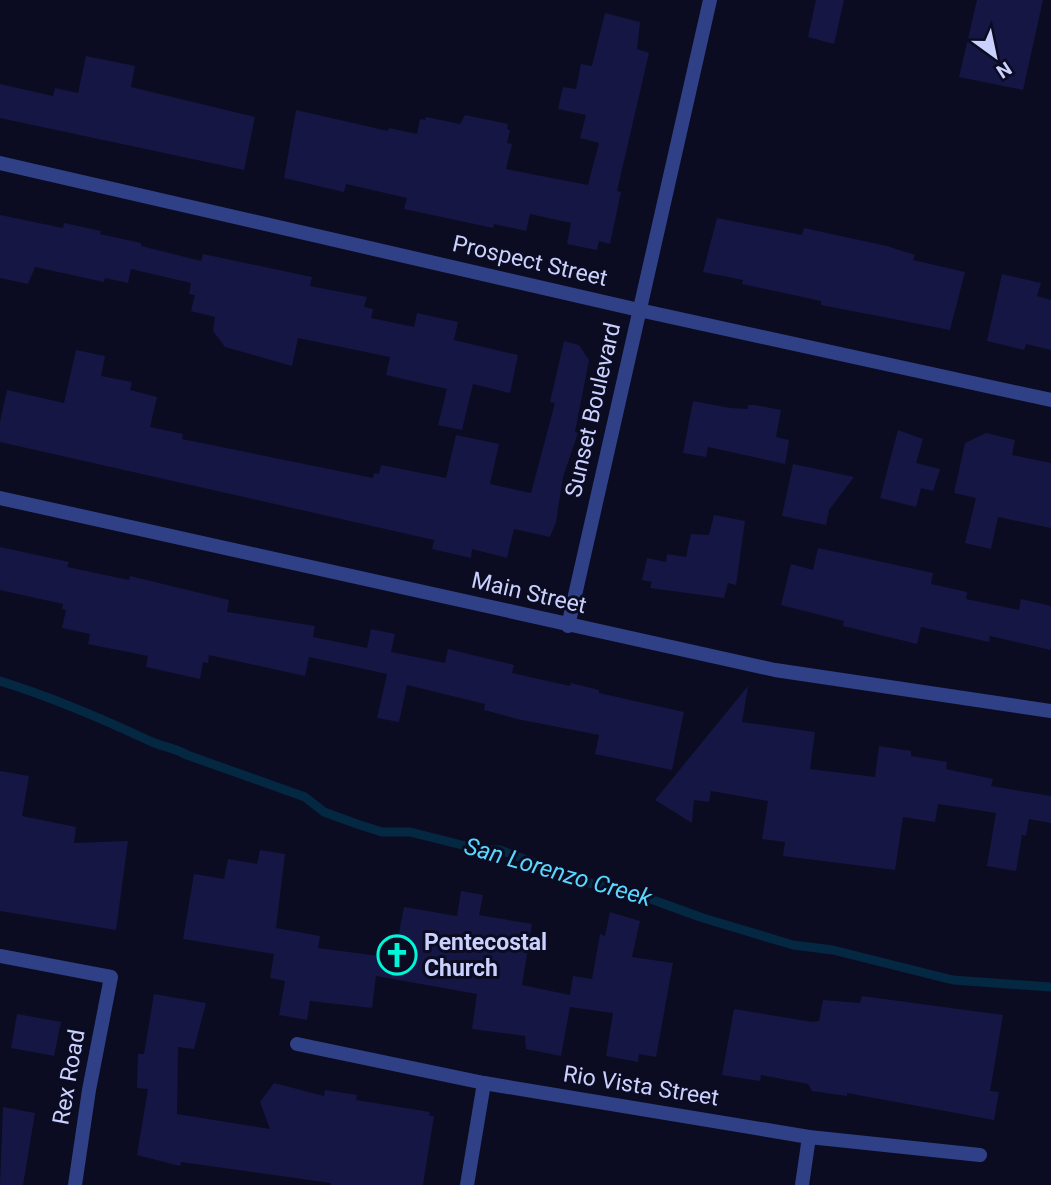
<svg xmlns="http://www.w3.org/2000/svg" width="1051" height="1185" font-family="Roboto,sans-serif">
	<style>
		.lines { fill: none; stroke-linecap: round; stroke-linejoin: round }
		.stream { stroke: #042841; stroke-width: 9 }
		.building { fill: #151644 }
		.minor { stroke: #304086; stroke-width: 14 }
		.labels { text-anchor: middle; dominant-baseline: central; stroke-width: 6; stroke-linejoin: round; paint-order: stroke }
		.street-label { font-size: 23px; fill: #cbd1ff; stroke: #0b0c21 }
		.poi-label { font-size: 23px; font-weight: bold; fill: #cbd1ff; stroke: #0b0c21; text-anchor: start }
		.water-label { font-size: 24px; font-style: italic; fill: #59d7ff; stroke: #0b0c21 }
	</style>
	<rect width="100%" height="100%" fill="#0b0c21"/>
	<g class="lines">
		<!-- stream -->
		<path class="stream" d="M0,681C52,697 103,719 152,742C164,747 175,748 187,755L305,797L324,812L357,824L382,832H410L482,850H500L589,883L631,892L703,918L793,945L833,950L953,980L1051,987"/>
	</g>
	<!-- building -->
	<g class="building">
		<polygon points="816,0 844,0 834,44 808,37"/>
		<polygon points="977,0 1043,0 1023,90 959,77"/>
		<polygon points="605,13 640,22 637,49 649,53 617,191 621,192 610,244 599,241 597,250 567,244 571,223 530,214 526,231 494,224 493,228 404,209 407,198 346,184 344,192 284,178 296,110 388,131 389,128 417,134 420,119 425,120 426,117 460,124 465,115 508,124 507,129 510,130 507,143 512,144 506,169 588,185 599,143 580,138 586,115 558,109 563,87 576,89 581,64 592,66"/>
		<polygon points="86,56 135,66 131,87 255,117 244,170 0,118 0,84 53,96 55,88 78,93"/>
		<polygon points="0,215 63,228 64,223 101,231 100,234 141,243 141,246 201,261 203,254 312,277 310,286 367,297 364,307 373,309 371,318 414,327 417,313 458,322 454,340 518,355 510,393 473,384 462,430 438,425 447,389 386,375 390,357 298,338 292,366 225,347 213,331 215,317 191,311 195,295 189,294 191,283 131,269 128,283 105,278 104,282 35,267 28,284 0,278"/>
		<polygon points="717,218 802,235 804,228 836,235 887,246 915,255 913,260 965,272 950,330 821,305 821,301 742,284 743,280 703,272"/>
		<polygon points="1002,274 1041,283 1037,296 1051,300 1051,350 1026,344 1024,350 987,341"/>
		<polygon points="564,341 579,345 589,360 575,432 578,433 563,477 556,522 550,537 514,529 507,558 472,549 471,558 432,549 434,540 0,442 0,422 7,390 64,403 76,350 105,356 101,376 132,382 130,390 157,397 150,427 183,434 182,439 373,478 374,473 379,474 381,465 446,478 456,435 499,444 490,484 531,493 555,403 550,402"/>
		<polygon points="693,401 730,408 748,409 748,405 755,405 781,410 776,437 789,440 785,464 708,447 706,457 683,453"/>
		<polygon points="898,430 923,439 916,463 940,469 933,491 921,488 916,507 880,498"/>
		<polygon points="986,433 1015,440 1012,455 1051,463 1051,528 998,517 991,549 965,543 976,498 954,493 965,443"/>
		<polygon points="793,464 854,477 829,510 826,525 782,516"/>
		<polygon points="714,515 745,521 736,585 728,583 724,598 650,588 652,582 642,580 647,558 666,562 667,554 686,557 691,534 709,535"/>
		<polygon points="0,547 69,562 67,567 129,580 130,576 229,600 227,612 315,626 313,637 367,648 371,629 395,634 391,652 445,663 448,649 514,665 512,673 570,686 571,683 599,690 599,693 684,712 672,770 595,754 599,735 517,719 484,710 485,704 407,685 399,722 377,718 387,674 309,657 305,676 209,655 208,663 203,662 200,679 146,667 148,656 88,644 90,634 62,628 66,610 62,609 63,604 0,590"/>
		<polygon points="818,548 933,573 931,584 967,592 966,599 1019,610 1021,599 1051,606 1051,650 990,636 989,642 921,627 917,644 843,626 844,621 781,605 791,564 813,570"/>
		<polygon points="748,686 742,722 815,732 810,769 875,777 879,746 911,751 911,756 947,762 946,769 993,779 991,786 1051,796 1051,823 1029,819 1026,836 1022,835 1016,871 987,866 996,813 938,804 935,822 903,817 895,870 783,856 785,842 762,839 768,801 711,791 709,802 694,800 692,823 655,800"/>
		<polygon points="0,771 29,776 22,816 76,827 74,843 128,841 116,930 0,911"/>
		<polygon points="260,850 285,854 276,928 320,936 318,948 394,958 404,907 457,916 461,891 483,895 479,915 532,924 522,985 570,995 573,976 592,979 600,934 605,936 610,912 640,921 632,957 673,963 656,1057 639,1054 638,1062 606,1056 613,1013 570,1007 561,1056 526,1049 525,1036 472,1029 477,994 376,976 372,1008 310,1001 307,1020 279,1015 285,981 270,978 274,954 183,939 194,874 224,879 228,859 257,864"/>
		<polygon points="154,994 206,1003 194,1049 178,1047 177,1114 270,1129 260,1102 274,1083 324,1096 325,1090 357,1095 356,1100 430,1112 429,1116 434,1116 423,1185 330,1185 331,1183 181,1162 180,1166 137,1155 148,1089 137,1088 138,1054 144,1054"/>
		<polygon points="862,996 1003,1015 990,1091 999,1092 994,1120 847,1093 847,1096 812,1091 808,1084 761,1075 760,1081 722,1075 734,1009 812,1022 819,1021 823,1000 860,1003"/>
		<polygon points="17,1014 61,1022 54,1056 11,1048"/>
		<polygon points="3,1107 35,1113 23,1185 0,1185"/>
	</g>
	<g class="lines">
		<!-- minor -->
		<g class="minor">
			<polyline points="0,163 639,310 1051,400"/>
			<polyline points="0,498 775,670 1051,711"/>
			<polyline points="568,626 710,0"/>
			<polyline points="0,956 111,977 89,1090 75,1185"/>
			<polyline points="297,1044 484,1083 809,1137 980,1155"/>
			<polyline points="467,1185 484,1083"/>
			<polyline points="802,1185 809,1137"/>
		</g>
	</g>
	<!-- icons -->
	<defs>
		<g id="church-ring" transform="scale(2.0125)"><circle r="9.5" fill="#0b0c21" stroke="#00f6d8" stroke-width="1.5"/><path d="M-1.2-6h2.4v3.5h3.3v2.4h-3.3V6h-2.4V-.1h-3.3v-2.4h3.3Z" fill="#00f6d8"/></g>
	</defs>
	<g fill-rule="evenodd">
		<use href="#church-ring" x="397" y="955"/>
	</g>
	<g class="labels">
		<!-- street labels -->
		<g class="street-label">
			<text transform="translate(530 261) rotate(13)">Prospect Street</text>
			<text transform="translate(593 410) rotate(-77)">Sunset Boulevard</text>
			<text transform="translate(529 593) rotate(13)">Main Street</text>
			<text transform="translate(69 1077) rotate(-80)">Rex Road</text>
			<text transform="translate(641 1086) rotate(9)">Rio Vista Street</text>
		</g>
		<!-- poi labels -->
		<g class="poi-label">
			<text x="424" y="942">Pentecostal<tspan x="424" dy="26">Church</tspan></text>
		</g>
		<!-- water labels -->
		<g class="water-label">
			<text transform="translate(558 872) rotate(16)">San Lorenzo Creek</text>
		</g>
	</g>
	<!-- north arrow -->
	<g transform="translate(995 56) rotate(147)" stroke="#0b0c21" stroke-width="5" paint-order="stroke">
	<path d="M0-5L12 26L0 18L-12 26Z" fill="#cbd1ff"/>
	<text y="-10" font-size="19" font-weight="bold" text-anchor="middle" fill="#cbd1ff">N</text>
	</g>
</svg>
